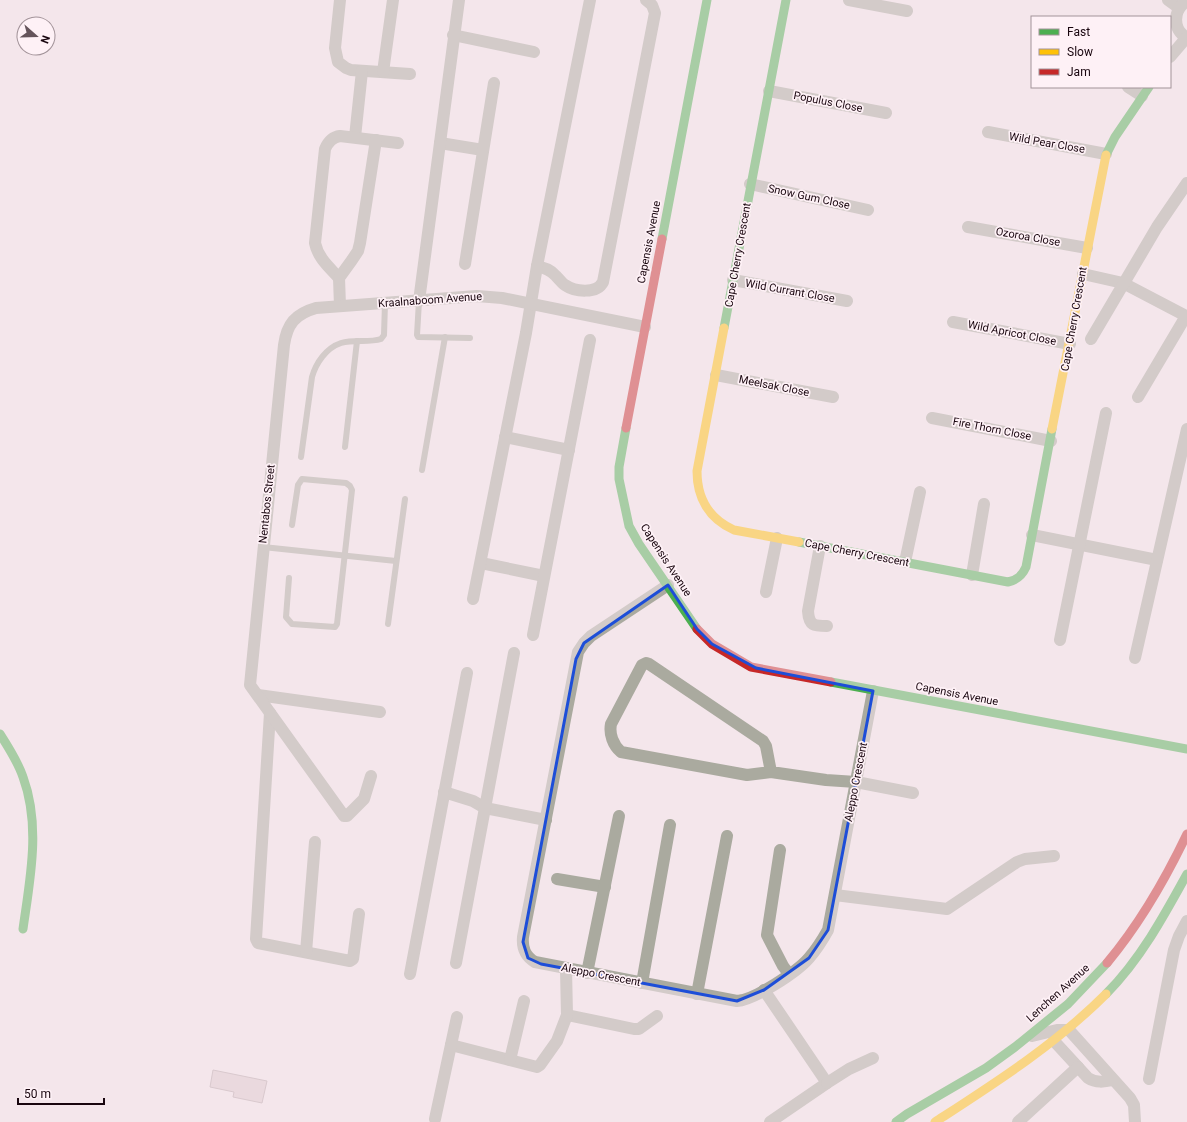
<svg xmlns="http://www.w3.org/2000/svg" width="1187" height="1122" font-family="Roboto,sans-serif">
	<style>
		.building { fill: #ddcace; stroke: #b8a6aa }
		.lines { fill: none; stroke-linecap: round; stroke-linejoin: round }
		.lane { stroke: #aaaa9f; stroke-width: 6 }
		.street { stroke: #aaaa9f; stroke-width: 12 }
		.fast { stroke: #4caf50; stroke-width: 9 }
		.slow { stroke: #ffc107; stroke-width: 9 }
		.jam { stroke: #c62828; stroke-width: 9 }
		.marked { fill: none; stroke: #1d4ed8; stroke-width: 3; stroke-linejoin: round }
		.labels { text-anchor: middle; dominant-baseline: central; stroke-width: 3.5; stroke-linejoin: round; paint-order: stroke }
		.street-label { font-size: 11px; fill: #18050e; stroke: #fef1f6 }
	</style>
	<rect width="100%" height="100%" fill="#f4e6eb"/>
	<!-- building -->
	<polygon class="building" points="213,1070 267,1081 262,1103 233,1097 234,1092 210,1087"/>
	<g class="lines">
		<!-- lane -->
		<g class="lane">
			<polyline points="419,301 417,335 418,337 470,338"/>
			<polyline points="345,447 357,341"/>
			<path d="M301,457L312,377C316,363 326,348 341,343C354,339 369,343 381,339L384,335L385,303"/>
			<polyline points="422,470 445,337"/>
			<polyline points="263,547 396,561"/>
			<polyline points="289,578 286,617 292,624 335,627 337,624 352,490 350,486 346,483 302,479 298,485 292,525"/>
			<polyline points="388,624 405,499"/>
		</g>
		<!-- street -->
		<g class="street">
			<polyline points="340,0 335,48 338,62 346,68 351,70 410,74"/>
			<polyline points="849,0 907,11"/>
			<polyline points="1168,0 1179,8"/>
			<path d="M1187,1C1173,10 1172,29 1187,38"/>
			<polyline points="453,35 534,52"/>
			<polyline points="1170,57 1186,38"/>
			<polyline points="383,72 393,0"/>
			<polyline points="1128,87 1142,96"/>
			<polyline points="769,91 886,113"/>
			<polyline points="988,132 1106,154"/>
			<polyline points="355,137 362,71"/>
			<polyline points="440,143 483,150"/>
			<polyline points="750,184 868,210"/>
			<polyline points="968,227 1087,248"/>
			<polyline points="465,264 494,83"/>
			<path d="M537,266C545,268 551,270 556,276C559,279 562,283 565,285C575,292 597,294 603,282L655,13L652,5L646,0"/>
			<polyline points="1083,274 1123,283 1186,316 1138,397"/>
			<path d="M339,278C329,267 318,258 315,243L325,149C328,142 332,137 340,136L398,143"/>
			<polyline points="733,280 847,301"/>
			<polyline points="419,301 459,0"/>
			<polyline points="340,306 339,278 352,260 358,251 360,243 376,140"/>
			<polyline points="953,322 1070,344"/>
			<polyline points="1091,339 1157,227 1187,183"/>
			<polyline points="716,375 833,397"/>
			<polyline points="932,418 1051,441"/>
			<polyline points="505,437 569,450"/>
			<polyline points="1032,535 1157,560"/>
			<path d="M820,546L808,611C809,626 814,626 827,626"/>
			<polyline points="905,562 920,492"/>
			<polyline points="481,563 544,576"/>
			<polyline points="972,575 984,504"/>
			<path d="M668,585L591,636L584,643L578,652L523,937C522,948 525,956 535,962L737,1001C754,1000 797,972 809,958C816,950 823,939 828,930L873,691"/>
			<polyline points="766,592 777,538"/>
			<polyline points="473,599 526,333 537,266 590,0"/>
			<polyline points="533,635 590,340"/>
			<polyline points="1060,640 1106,413"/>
			<polyline points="1135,658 1187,429"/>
			<polyline points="258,695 380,712"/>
			<polyline points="270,713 256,939 258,943 350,961 353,959 359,914"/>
			<path d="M771,772L766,746L763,741L649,664L646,663L642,665L611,724C609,734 613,745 621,752L747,775L771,772L826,780L856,782L913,793"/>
			<path d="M371,776L364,799L347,816H344L250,685L284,345C287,324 295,314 316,308L477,296L502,298L645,327"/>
			<polyline points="444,792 473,801 485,808 546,820"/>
			<polyline points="780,850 767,935 783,966 789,974"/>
			<polyline points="557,879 605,887"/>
			<polyline points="835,895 947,909 1017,862 1025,859 1054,856"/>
			<polyline points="306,952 315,842"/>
			<polyline points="456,963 514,653"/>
			<polyline points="587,973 619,816"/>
			<polyline points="410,974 467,673"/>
			<polyline points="642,983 670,825"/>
			<polyline points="764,990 827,1083 770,1122"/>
			<polyline points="697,994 727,836"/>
			<polyline points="567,1015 634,1029 639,1029 657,1016"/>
			<path d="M1056,1034L1054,1041L1088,1078C1096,1083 1104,1082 1113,1080"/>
			<polyline points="1032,1036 1057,1030 1069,1030 1130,1098 1134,1105 1135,1122"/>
			<polyline points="451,1045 537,1067 540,1065 557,1041 567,1015 566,969"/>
			<polyline points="510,1060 524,1001"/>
			<polyline points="1149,1079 1174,950 1179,936 1187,921"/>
			<polyline points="827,1083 849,1069 873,1058"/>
			<polyline points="435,1119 457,1017"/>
			<polyline points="1018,1122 1078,1067"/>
		</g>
		<!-- fast -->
		<g class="fast">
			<polyline points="1106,155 1115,137 1149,87"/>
			<polyline points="662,239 707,0"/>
			<polyline points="724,328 786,0"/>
			<polyline points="626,428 619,467 619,479 629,526 639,544 697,629"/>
			<path d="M799,542L1008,582C1017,580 1022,576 1026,567L1052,429"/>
			<polyline points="831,682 1187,749"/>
			<path d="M0,734C9,748 18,762 23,777C41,826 30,879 23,929"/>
			<path d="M1106,994C1140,960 1164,916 1187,874"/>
			<polyline points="896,1122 907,1114 986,1068 1015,1047 1068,1004 1107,963"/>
		</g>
		<!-- slow -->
		<g class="slow">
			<path d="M724,328L697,471C697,498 709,519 734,530L799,542"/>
			<polyline points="1052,429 1106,155"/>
			<path d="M935,1122C995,1083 1055,1045 1106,994"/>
		</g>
		<!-- jam -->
		<g class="jam">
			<polyline points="626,428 662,239"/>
			<polyline points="697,629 712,644 751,667 831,682"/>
			<path d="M1107,963C1138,926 1166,878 1187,834"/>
		</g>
	</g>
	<!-- marked area -->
	<path d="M0 0H1187V1122H0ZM668,585L697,629L712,644L756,668L873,691L828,930L809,958L764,990L737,1001L541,964L528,958L523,942L576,659L584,643Z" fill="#f4e6eb" fill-opacity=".55" fill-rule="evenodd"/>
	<path class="marked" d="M668,585L697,629L712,644L756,668L873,691L828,930L809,958L764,990L737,1001L541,964L528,958L523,942L576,659L584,643Z"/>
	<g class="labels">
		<!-- street labels -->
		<g class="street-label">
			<text transform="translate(828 102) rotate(11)">Populus Close</text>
			<text transform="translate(1047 143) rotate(10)">Wild Pear Close</text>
			<text transform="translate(809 197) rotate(12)">Snow Gum Close</text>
			<text transform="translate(1028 237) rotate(10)">Ozoroa Close</text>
			<text transform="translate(649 242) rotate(-79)">Capensis Avenue</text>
			<text transform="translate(738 255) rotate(-80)">Cape Cherry Crescent</text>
			<text transform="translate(790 291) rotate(10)">Wild Currant Close</text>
			<text transform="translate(430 300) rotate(-4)">Kraalnaboom Avenue</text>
			<text transform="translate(1074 319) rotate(-80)">Cape Cherry Crescent</text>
			<text transform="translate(1012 333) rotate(11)">Wild Apricot Close</text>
			<text transform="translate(774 386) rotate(11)">Meelsak Close</text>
			<text transform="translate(992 429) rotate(11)">Fire Thorn Close</text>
			<text transform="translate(267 504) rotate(-84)">Nentabos Street</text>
			<text transform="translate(857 553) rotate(11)">Cape Cherry Crescent</text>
			<text transform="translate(666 560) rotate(57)">Capensis Avenue</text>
			<text transform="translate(957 694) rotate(11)">Capensis Avenue</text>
			<text transform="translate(856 782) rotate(-79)">Aleppo Crescent</text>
			<text transform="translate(601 975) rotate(11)">Aleppo Crescent</text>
			<text transform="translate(1058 993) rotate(-42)">Lenchen Avenue</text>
		</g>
	</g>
	<!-- legend -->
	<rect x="1031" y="16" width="140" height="72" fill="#fef1f6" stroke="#a29399"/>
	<rect x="1039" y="29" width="20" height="6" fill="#4caf50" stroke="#a29399"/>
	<text x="1067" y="36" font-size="12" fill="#18050e">Fast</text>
	<rect x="1039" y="49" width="20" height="6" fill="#ffc107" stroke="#a29399"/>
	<text x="1067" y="56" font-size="12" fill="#18050e">Slow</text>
	<rect x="1039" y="69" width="20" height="6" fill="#c62828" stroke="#a29399"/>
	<text x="1067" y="76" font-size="12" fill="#18050e">Jam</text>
	<!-- north arrow -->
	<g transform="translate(36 36) rotate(110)"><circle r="19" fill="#fef1f6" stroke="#a29399"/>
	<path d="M0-3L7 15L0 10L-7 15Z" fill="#65545b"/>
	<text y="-6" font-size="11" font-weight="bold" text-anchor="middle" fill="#18050e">N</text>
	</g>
	<!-- scale -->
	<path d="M18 1098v6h86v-6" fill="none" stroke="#18050e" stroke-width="2"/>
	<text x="24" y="1098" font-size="12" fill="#18050e" stroke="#fef1f6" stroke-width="3" paint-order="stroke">50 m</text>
</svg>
